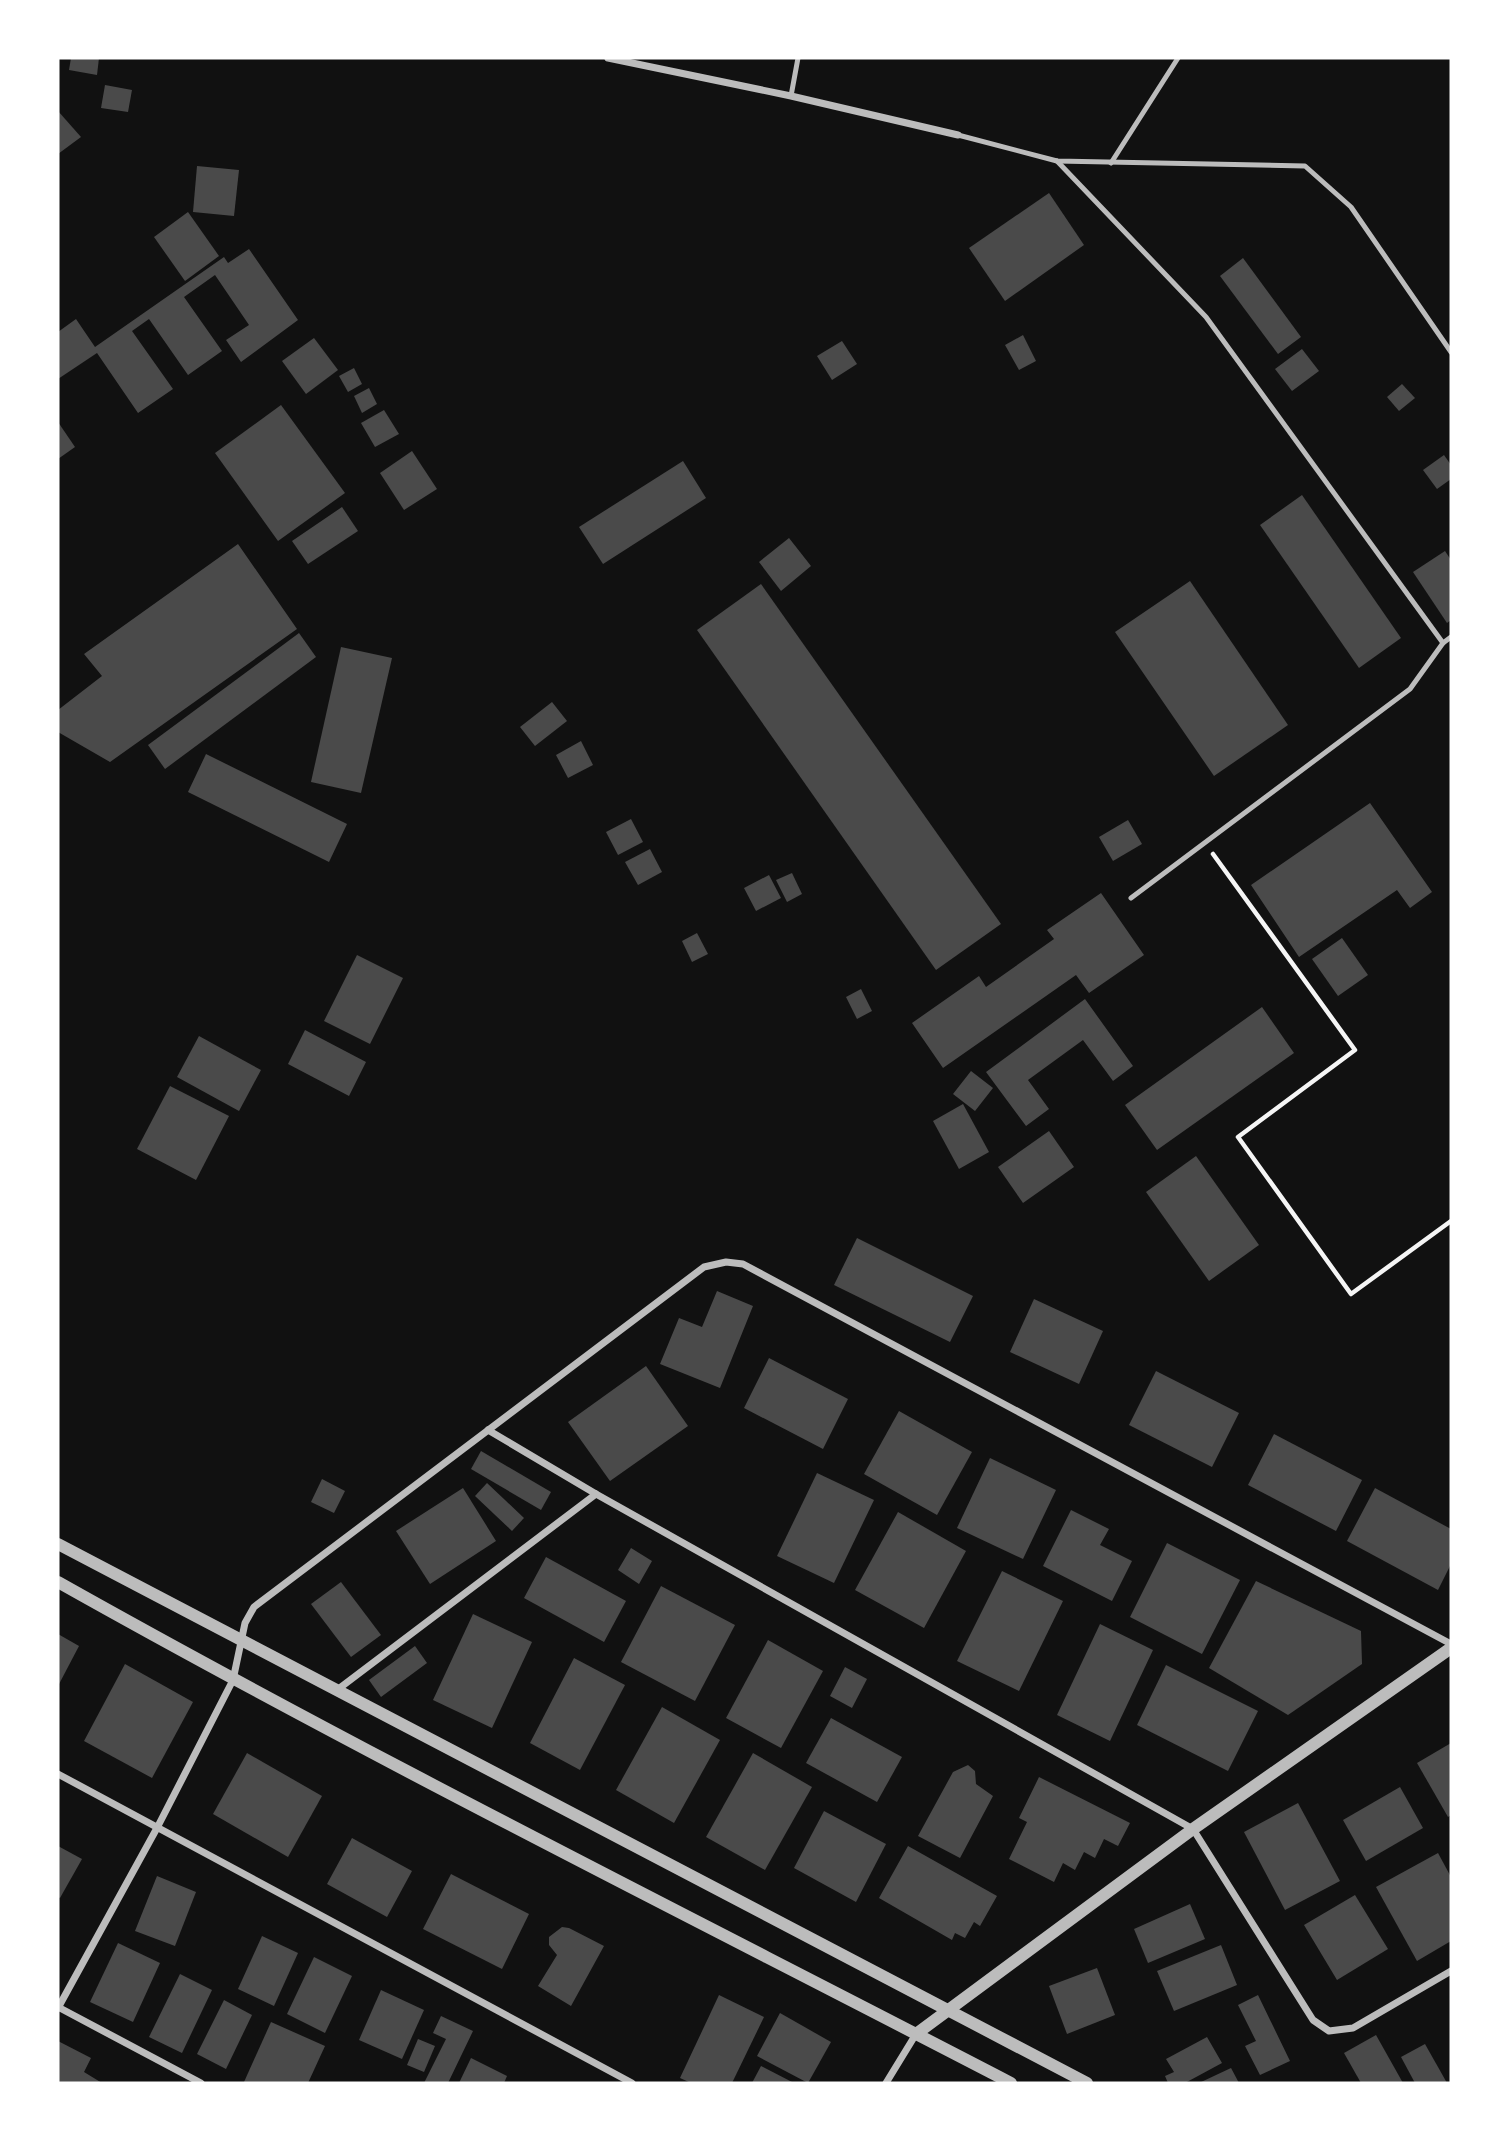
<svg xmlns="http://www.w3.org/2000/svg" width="1509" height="2141" font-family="'Public Sans',sans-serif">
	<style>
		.building { fill: #4a4a4a }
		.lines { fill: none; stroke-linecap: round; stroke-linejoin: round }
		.path { stroke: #f5f5f5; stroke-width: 4.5 }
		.service { stroke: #bcbcbc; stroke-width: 5 }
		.minor { stroke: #bcbcbc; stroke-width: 7 }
		.tertiary { stroke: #bcbcbc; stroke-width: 12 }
	</style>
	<rect width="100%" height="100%" fill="#111"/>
	<!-- building -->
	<g class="building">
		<polygon points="71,58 99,58 97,75 69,70"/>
		<polygon points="105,85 132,90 128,112 101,108"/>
		<polygon points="58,111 81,137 58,154"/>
		<polygon points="197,166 239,170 234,216 193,212"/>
		<polygon points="1049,193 1084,245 1005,301 969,248"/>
		<polygon points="188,212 219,256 185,281 154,237"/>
		<polygon points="249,249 298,320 241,362 226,340 249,325 215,275 184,297 222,351 188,375 149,319 132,331 173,389 138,413 97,353 58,379 58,332 76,319 95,347 224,257 228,263"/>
		<polygon points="1243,258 1301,337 1278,354 1220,276"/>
		<polygon points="1023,335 1036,361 1019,370 1005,345"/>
		<polygon points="314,338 338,370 306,394 282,361"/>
		<polygon points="842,341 857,364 832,380 817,356"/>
		<polygon points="1302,349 1319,371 1292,391 1275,369"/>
		<polygon points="354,368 362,384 348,392 339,376"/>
		<polygon points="1402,384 1415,398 1399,411 1387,397"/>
		<polygon points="369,388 377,404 362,413 354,396"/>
		<polygon points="281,405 345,493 278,541 215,453"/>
		<polygon points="384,410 399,434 375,447 361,423"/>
		<polygon points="58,422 75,447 58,459"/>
		<polygon points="412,451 437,489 404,510 380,473"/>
		<polygon points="1444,455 1451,465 1451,479 1437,489 1423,470"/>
		<polygon points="683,461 706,498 603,564 579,527"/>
		<polygon points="1302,495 1401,638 1359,668 1260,525"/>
		<polygon points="342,507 358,531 308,564 292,541"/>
		<polygon points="789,538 811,566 781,591 759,562"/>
		<polygon points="238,544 297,629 110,762 58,732 58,710 102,676 84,654"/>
		<polygon points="1445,551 1451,560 1451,620 1447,623 1413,572"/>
		<polygon points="1190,581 1288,725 1214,776 1115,632"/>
		<polygon points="761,584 1001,924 936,970 697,630"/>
		<polygon points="299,633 316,657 165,769 148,745"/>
		<polygon points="341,647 392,658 361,793 311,782"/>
		<polygon points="552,702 567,721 535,746 520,727"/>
		<polygon points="581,741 593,765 568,778 556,755"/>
		<polygon points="206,754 347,824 329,862 188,792"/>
		<polygon points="1370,803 1432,892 1410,908 1397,890 1299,957 1251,885"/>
		<polygon points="631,819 643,842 618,855 606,832"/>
		<polygon points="1128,820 1142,844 1113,861 1099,837"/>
		<polygon points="650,849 662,872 638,885 625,862"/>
		<polygon points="792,873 802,894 787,902 776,880"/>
		<polygon points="769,875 781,898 756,911 744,888"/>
		<polygon points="1101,893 1144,955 1089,993 1076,975 943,1068 912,1023 979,976 986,987 1054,939 1047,930"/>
		<polygon points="697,933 708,954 692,962 682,941"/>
		<polygon points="1342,938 1368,975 1338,996 1312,959"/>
		<polygon points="357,955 403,978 370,1044 324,1021"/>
		<polygon points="861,989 872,1011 857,1019 846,997"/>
		<polygon points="1085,999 1133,1066 1113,1081 1083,1040 1028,1080 1049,1109 1026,1126 986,1072"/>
		<polygon points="1262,1007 1294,1053 1157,1150 1125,1105"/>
		<polygon points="305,1030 366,1062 349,1096 288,1064"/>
		<polygon points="199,1036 261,1070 239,1111 177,1077"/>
		<polygon points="971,1071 993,1088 975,1111 953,1094"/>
		<polygon points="170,1086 229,1116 196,1180 137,1149"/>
		<polygon points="963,1104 989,1152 959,1169 933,1121"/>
		<polygon points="1049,1131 1074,1167 1023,1203 998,1167"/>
		<polygon points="1196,1156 1259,1245 1209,1281 1146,1192"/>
		<polygon points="857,1238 973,1296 950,1342 834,1285"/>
		<polygon points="717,1291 753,1306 720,1388 660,1364 679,1318 702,1327"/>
		<polygon points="1034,1299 1103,1331 1079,1384 1010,1352"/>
		<polygon points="769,1358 848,1399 823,1449 744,1408"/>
		<polygon points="646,1366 688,1426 610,1481 568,1422"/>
		<polygon points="1156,1371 1239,1413 1212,1467 1129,1425"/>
		<polygon points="899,1411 972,1452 937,1515 864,1474"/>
		<polygon points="1274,1434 1362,1480 1336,1531 1248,1485"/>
		<polygon points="481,1451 551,1492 541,1510 471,1469"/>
		<polygon points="990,1458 1056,1490 1023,1559 957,1528"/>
		<polygon points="817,1473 874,1500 834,1583 777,1556"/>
		<polygon points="322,1479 345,1491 334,1513 311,1502"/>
		<polygon points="487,1483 524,1518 512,1531 475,1496"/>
		<polygon points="463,1488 496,1541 430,1584 396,1531"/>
		<polygon points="1375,1488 1451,1529 1451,1564 1438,1590 1347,1541"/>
		<polygon points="1071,1510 1109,1529 1100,1545 1132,1561 1112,1601 1043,1566"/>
		<polygon points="898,1512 966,1551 924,1628 855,1590"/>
		<polygon points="1167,1543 1240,1580 1202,1654 1130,1617"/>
		<polygon points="631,1548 652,1561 639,1584 618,1570"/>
		<polygon points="546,1557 626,1601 604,1642 524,1598"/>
		<polygon points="1002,1571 1063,1601 1019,1691 957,1661"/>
		<polygon points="1256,1581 1361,1631 1362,1664 1288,1715 1209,1668"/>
		<polygon points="341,1582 381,1635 351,1657 311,1604"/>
		<polygon points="661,1586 735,1625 695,1701 621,1662"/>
		<polygon points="473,1614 532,1642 492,1728 433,1700"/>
		<polygon points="1100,1624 1153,1650 1110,1741 1057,1715"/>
		<polygon points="58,1634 79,1646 58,1686"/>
		<polygon points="768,1640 823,1671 781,1748 726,1718"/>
		<polygon points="415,1646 427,1663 381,1697 369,1680"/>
		<polygon points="574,1658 625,1685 580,1770 530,1743"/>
		<polygon points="125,1664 193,1702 152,1778 84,1741"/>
		<polygon points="1166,1665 1258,1711 1228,1771 1137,1725"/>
		<polygon points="845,1667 867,1679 852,1708 830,1696"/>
		<polygon points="662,1707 720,1740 674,1823 616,1790"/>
		<polygon points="831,1718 902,1757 877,1802 806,1763"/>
		<polygon points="1451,1743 1451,1815 1448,1817 1417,1763"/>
		<polygon points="247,1753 322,1796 288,1857 213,1814"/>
		<polygon points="753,1753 812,1787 765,1870 706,1837"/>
		<polygon points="968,1765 975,1771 976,1784 993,1796 960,1858 918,1836 953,1772"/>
		<polygon points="1039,1777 1130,1823 1118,1846 1104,1839 1095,1858 1084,1852 1075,1870 1063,1863 1054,1882 1009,1859 1027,1822 1019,1818"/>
		<polygon points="1400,1787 1423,1828 1366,1861 1343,1820"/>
		<polygon points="1298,1803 1340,1881 1285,1910 1244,1832"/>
		<polygon points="824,1811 886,1844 856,1902 794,1868"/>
		<polygon points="352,1838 412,1871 387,1917 327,1884"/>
		<polygon points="58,1846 82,1859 60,1898 58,1897"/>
		<polygon points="908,1846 997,1896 980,1926 974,1922 965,1938 955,1933 952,1940 879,1898"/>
		<polygon points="1438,1853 1451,1877 1451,1941 1417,1961 1376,1887"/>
		<polygon points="451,1874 529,1914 502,1969 423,1929"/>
		<polygon points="157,1876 196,1892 175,1946 135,1931"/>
		<polygon points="1355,1895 1388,1949 1337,1980 1304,1925"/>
		<polygon points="1190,1904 1205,1939 1148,1963 1134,1929"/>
		<polygon points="562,1927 569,1928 604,1946 571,2006 538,1986 557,1955 549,1945 549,1937"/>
		<polygon points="262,1936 298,1953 274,2006 238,1989"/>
		<polygon points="118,1943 160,1963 133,2022 90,2002"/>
		<polygon points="1221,1945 1237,1985 1174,2011 1157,1971"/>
		<polygon points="314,1957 352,1976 325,2033 287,2014"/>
		<polygon points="1097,1968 1115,2015 1067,2034 1049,1986"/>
		<polygon points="180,1974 212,1990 182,2053 149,2037"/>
		<polygon points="381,1990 424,2010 402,2059 359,2040"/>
		<polygon points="719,1995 764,2017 732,2083 691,2083 680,2078"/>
		<polygon points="1258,1995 1290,2061 1260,2075 1245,2046 1256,2041 1238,2005"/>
		<polygon points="224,2000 252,2015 226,2069 197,2054"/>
		<polygon points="780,2013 831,2042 808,2083 757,2056"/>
		<polygon points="441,2016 473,2031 448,2083 424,2083 446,2039 433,2033"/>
		<polygon points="271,2022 325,2046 308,2083 244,2082"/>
		<polygon points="1376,2035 1403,2083 1361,2083 1344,2053"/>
		<polygon points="1207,2037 1222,2063 1185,2083 1168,2083 1165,2076 1174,2072 1166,2059"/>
		<polygon points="418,2039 435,2046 424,2072 407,2065"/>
		<polygon points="58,2041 91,2058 84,2072 102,2083 58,2083"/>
		<polygon points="1425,2044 1447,2083 1415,2083 1401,2057"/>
		<polygon points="471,2058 507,2076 504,2083 459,2083"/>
		<polygon points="761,2066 794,2083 752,2083"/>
		<polygon points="1231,2068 1239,2083 1199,2083"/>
	</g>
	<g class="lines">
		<!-- path -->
		<polyline class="path" points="1213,854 1355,1050 1238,1137 1351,1294 1451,1221"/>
		<!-- service -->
		<g class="service">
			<polyline points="791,96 798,58"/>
			<polyline points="958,135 1057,161 1305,166 1351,207 1451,352"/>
			<polyline points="1057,161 1206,317 1443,643 1451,637"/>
			<polyline points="1111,163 1178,58"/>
			<polyline points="1131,898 1410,689 1443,643"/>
		</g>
		<!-- minor -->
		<g class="minor">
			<polyline points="608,58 791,96 958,135"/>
			<polyline points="488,1430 596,1494 1193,1829 1313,2020 1329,2031 1353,2028 1451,1971"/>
			<polyline points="337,1690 596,1494"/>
			<polyline points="58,1774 632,2083"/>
			<polyline points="58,2007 201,2083"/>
			<polyline points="58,2008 157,1828 233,1680 245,1623 254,1607 704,1267 726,1262 743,1264 1451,1644"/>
			<polyline points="886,2083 916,2034"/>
		</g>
		<!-- tertiary -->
		<g class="tertiary">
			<polyline points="58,1544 1087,2083"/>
			<path d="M58,1582C371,1758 693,1918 1011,2083"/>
			<polyline points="916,2034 1193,1829 1451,1648"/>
		</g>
	</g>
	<!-- border -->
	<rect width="1509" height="2141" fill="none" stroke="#ffffff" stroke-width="119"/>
</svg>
